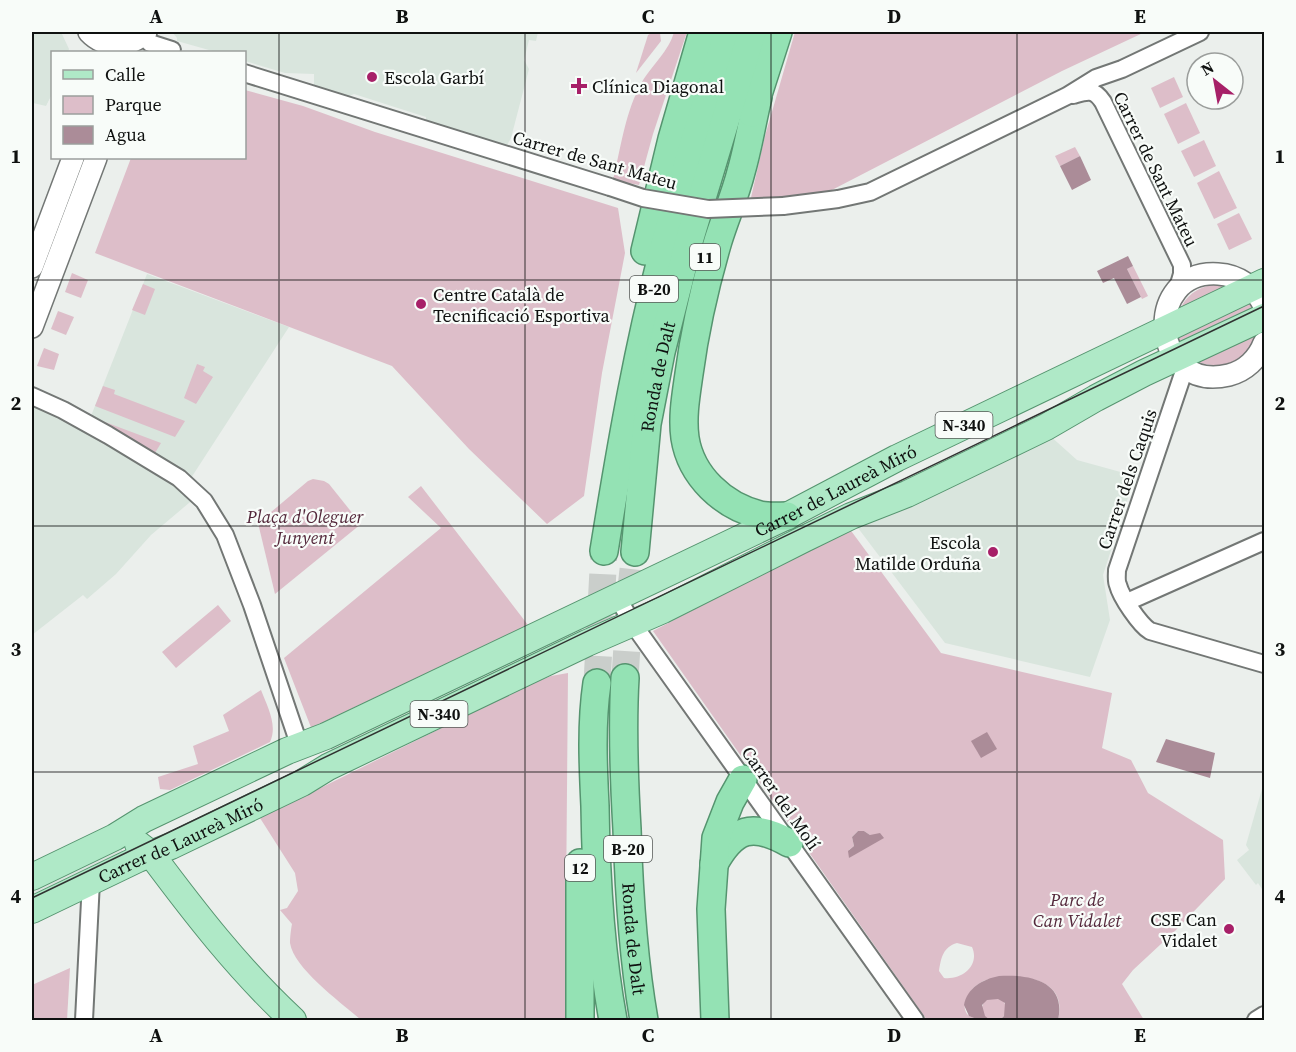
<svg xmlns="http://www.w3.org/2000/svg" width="1296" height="1052" font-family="'Source Serif 4',serif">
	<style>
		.built { fill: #d9e5dd }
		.green { fill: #ddbec9; fill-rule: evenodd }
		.water { fill: #ab8c98 }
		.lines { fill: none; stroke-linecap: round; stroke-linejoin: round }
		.trunk-tunnel { stroke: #cacecb; stroke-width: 27; stroke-dasharray: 27 14; stroke-linecap: butt }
		.minor-casing { stroke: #737775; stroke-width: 20 }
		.tertiary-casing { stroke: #737775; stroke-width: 24 }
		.primary-casing { stroke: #55946f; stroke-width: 28 }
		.trunk-casing { stroke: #55946f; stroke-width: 30 }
		.minor { stroke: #fff; stroke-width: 16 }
		.tertiary { stroke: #fff; stroke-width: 21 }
		.primary { stroke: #afe9c7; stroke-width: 26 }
		.trunk { stroke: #94e2b4; stroke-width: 27 }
		.tram { stroke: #303331; stroke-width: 1.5 }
		.minor-bridge-casing { stroke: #737775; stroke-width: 20; stroke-linecap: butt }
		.minor-bridge { stroke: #fff; stroke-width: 16 }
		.grid { fill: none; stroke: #0f1110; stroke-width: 1.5; stroke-opacity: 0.55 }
		.poi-dot { fill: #a72068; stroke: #f8fcf9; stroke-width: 2 }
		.labels { text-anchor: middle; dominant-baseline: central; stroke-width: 4.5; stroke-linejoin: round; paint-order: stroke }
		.shield { fill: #f8fcf9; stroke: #555856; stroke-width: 1.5 }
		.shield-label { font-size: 16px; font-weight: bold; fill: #0f1110 }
		.poi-label { font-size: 18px; fill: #0f1110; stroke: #f8fcf9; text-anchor: start }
		.street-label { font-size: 18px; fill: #0f1110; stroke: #f8fcf9 }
		.park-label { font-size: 18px; font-style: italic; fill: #54283b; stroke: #f8fcf9 }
		.neatline { fill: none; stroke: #0f1110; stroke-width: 2 }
		.grid-label { font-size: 20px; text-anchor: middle; font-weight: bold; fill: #0f1110 }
	</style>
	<rect width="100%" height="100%" fill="#ebefec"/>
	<!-- built -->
	<g class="built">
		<polygon points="32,32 61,32 69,49 68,52 52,52 52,94 46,106 33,103 32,106"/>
		<polygon points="172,32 538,32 536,41 529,40 524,60 529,69 511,138 506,147 426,122 426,117 354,94 347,97 314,86 314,74 285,73 245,61 244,52 216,52 177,41 177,38"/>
		<polygon points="147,274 289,327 191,478 155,453 91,416"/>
		<polygon points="32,405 71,422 196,497 151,535 116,574 87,599 83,595 32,635"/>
		<polygon points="1048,434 1077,460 1135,476 1103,575 1110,620 1090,677 945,643 858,528"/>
		<polygon points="1264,788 1264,892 1258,883 1256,885 1237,860 1249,850 1246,845 1262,789"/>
		<polygon points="118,842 126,857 32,903 32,883"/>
	</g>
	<!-- green -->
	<g class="green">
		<polygon points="653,32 660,33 661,41 636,73 648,35"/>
		<path d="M674,32H687L653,134L639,185L613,180C621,147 625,112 642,82C652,65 669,51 674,32Z"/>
		<polygon points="795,32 1145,32 1062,71 828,192 750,202 765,136"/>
		<polygon points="1174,77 1183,97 1160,108 1151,88"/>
		<polygon points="245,90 303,106 375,132 618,208 625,253 602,373 584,496 547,524 469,449 392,366 95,253 131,158 244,158"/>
		<polygon points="1186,103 1200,133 1178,144 1164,114"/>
		<polygon points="1204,140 1216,166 1194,177 1181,151"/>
		<polygon points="1075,147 1080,156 1060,166 1055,156"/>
		<polygon points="1219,171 1237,208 1214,219 1197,183"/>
		<polygon points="1239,213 1252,239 1229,250 1217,224"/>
		<polygon points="1133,266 1148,296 1142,299 1127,269"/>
		<polygon points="72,273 88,280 81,298 65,292"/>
		<polygon points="143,284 155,289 145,315 132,310"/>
		<path d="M1214,285L1230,287L1179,312C1185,296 1197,287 1214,285Z"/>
		<polygon points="1248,299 1256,315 1181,349 1173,332"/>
		<polygon points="58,311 74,317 66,335 51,329"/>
		<path d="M1258,329C1251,361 1220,374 1192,359Z"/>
		<polygon points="44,348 59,354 54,370 37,366"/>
		<polygon points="197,364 205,367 203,371 213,377 196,404 184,398"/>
		<polygon points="103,386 115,390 114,394 185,421 175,437 95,406"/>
		<polygon points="97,419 161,443 155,453"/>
		<polygon points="313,479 324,481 329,484 361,524 275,594 258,523 308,481"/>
		<polygon points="421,486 528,625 315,726 312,730 284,658 441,528 408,497"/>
		<path d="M849,528L941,653L1112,693L1102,748L1131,760L1148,793L1223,840L1225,879L1175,931L1133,970L1122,984L1144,1020H1058C1067,985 1036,976 1008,977C997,977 986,978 977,985C971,989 969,994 966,1000C964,1005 964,1009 967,1014C970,1017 975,1018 979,1020H927L653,631ZM858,831H864L870,835L849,858V850L854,846L852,837ZM957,943L972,947C980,965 963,980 944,978L939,971C941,958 943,947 957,943Z"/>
		<polygon points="218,605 231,621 176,668 162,652"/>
		<path d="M568,673L565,1020H361C342,1003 294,969 290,943C290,937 291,929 292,924L280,910L287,908L298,891L295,873L260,818L528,685L551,676Z"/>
		<path d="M261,690C267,706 278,725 270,742L170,790L160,789L158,777L198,764L193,746L229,731L223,715Z"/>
		<polygon points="70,968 67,1020 32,1020 32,985"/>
		<circle cx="994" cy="1009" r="12"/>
	</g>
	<!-- water -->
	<g class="water">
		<polygon points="1080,156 1091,180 1072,190 1060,166"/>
		<polygon points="1128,256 1133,266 1127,269 1141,297 1127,304 1114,278 1103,283 1097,271"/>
		<polygon points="987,732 997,749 981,758 971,741"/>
		<polygon points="1166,739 1215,753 1210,778 1156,762"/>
		<polygon points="858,831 864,831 870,835 880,833 884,838 849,858 848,851 854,846 852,837"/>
		<path d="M999,976C1029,974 1067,981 1058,1020H1000L1004,1016L1005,1003L998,999L987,1000L982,1005L985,1016L990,1020H979L969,1016L964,1005C967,988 983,979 999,976Z"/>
	</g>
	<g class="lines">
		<!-- trunk-tunnel -->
		<g class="trunk-tunnel">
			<polyline points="625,678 630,597 635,552"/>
			<polyline points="597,683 604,551"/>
		</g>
		<!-- minor casing -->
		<g class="minor-casing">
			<g id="minor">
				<polyline points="143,35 150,43 172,50"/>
				<polyline points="244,73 610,187"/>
				<path d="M1073,95C1087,91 1094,88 1103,102L1182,265V274L1177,291"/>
				<polyline points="783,206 838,199 870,192 1067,96 1096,78 1122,69 1200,32"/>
				<path d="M1185,368L1117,570C1117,575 1116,581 1118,585C1121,597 1140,625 1150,631L1264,664"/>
				<polyline points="32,396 63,410 108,435 179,478 204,501 225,535 252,605 300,747"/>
				<polyline points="617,597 633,624 915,1020"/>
				<polyline points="1127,602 1264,541"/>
				<polyline points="84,1020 91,881"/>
				<polyline points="1256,1020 1264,1015"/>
			</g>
		</g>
		<!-- tertiary casing -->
		<g class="tertiary-casing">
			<g id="tertiary">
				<path d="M89,32C104,48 130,48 146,32"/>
				<polyline points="32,267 73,158"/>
				<path d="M1264,306C1256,288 1239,275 1218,274C1142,269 1150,394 1229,375C1245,371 1258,359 1264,343"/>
				<polyline points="32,327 96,158"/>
			</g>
		</g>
		<!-- primary casing -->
		<g class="primary-casing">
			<g id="primary">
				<path d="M138,844L151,854C195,913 239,970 293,1020"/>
				<path id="s1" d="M32,877L115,837L144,819L287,751L326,736L787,516L897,458L1264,282"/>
				<path id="s2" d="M32,910L138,859L171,846L302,783L328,767L587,643L663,610L804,539L851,516L907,494L1046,427L1096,398L1144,373L1264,317"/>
			</g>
		</g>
		<!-- trunk casing -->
		<g class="trunk-casing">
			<g id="trunk">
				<path d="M758,97C752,122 748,148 741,172C735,196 725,218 718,241C705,285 695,329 689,374C686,395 682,417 685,438C691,476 723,506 760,515C769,517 778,516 787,516"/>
				<polyline points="752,113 778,32"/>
				<polyline points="645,251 672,139 703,32"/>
				<path d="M604,551C621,445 639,341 667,237C685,168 708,100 728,32"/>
				<path id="s3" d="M635,552L647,424L661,352L689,241L752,32"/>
				<path id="s4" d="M625,678C622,728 624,778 627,829C629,893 633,958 644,1020"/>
				<path d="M597,683C591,724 593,765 595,806C596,878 600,950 613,1020"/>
				<polyline points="580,863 580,1020"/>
				<path d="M714,864C734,828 752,822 789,843"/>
				<polyline points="715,1020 711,909 716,838 730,802 743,779"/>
			</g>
		</g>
		<!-- minor -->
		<use href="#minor" class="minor"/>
		<!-- tertiary -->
		<use href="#tertiary" class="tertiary"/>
		<!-- primary -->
		<use href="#primary" class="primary"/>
		<!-- trunk -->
		<use href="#trunk" class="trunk"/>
		<!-- tram -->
		<polyline class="tram" points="32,898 1264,306"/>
		<!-- minor-bridge casing -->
		<g class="minor-bridge-casing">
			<polyline id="minor-bridge" points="610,187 643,198 708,209 783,206"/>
		</g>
		<!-- minor-bridge -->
		<use href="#minor-bridge" class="minor-bridge"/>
	</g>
	<!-- grid -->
	<path class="grid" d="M279,32V1020M525,32V1020M771,32V1020M1017,32V1020M32,280H1264M32,526H1264M32,772H1264"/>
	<!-- markers -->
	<g class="poi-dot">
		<circle cx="372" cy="77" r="6"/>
		<path d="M576 77h6v6h6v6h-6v6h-6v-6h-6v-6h6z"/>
		<circle cx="421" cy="304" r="6"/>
		<circle cx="993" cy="552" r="6"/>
		<circle cx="1229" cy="929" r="6"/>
	</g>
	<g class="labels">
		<!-- shield labels -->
		<g class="shield">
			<rect x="690" y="244" width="30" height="26" rx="4.5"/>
			<rect x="630" y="276" width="48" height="26" rx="4.5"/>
			<rect x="935.5" y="412" width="57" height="26" rx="4.5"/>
			<rect x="410.5" y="701" width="57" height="26" rx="4.5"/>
			<rect x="604" y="836" width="48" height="26" rx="4.5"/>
			<rect x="565" y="855" width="30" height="26" rx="4.5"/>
		</g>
		<g class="shield-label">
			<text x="705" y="257">11</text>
			<text x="654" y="289">B-20</text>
			<text x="964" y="425">N-340</text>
			<text x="439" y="714">N-340</text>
			<text x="628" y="849">B-20</text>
			<text x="580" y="868">12</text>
		</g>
		<!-- poi labels -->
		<g class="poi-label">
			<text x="384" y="77">Escola Garbí</text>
			<text x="592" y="86">Clínica Diagonal</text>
			<text x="433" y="294">Centre Català de<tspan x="433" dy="21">Tecnificació Esportiva</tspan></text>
			<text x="981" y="542" text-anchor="end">Escola<tspan x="981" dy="21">Matilde Orduña</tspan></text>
			<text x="1217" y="919" text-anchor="end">CSE Can<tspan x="1217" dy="21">Vidalet</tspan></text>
		</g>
		<!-- street labels -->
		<g class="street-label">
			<text transform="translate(595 160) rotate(16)">Carrer de Sant Mateu</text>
			<text transform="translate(1156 169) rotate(64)">Carrer de Sant Mateu</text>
			<text stroke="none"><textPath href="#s3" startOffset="177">Ronda de Dalt</textPath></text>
			<text transform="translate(1127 479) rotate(-71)">Carrer dels Caquis</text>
			<text stroke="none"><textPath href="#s1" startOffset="892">Carrer de Laureà Miró</textPath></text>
			<text transform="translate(781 798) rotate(55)">Carrer del Molí</text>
			<text stroke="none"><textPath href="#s2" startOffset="164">Carrer de Laureà Miró</textPath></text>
			<text stroke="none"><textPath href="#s4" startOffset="261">Ronda de Dalt</textPath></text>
		</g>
		<!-- park labels -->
		<g class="park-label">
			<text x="305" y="516">Plaça d'Oleguer<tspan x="305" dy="21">Junyent</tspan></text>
			<text x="1077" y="899">Parc de<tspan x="1077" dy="21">Can Vidalet</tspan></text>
		</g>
	</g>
	<!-- border -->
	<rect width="1296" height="1052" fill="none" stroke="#f8fcf9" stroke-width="66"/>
	<!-- legend -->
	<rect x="51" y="51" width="195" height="108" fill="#f8fcf9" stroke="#9b9e9c" stroke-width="1.5"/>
	<rect x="63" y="70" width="30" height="9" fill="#afe9c7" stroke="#9b9e9c" stroke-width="1.5"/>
	<text x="105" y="81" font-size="18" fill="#0f1110">Calle</text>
	<rect x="63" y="96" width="30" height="18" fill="#ddbec9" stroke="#9b9e9c" stroke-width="1.5"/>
	<text x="105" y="111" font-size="18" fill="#0f1110">Parque</text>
	<rect x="63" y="126" width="30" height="18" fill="#ab8c98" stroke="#9b9e9c" stroke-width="1.5"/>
	<text x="105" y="141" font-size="18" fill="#0f1110">Agua</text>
	<!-- north arrow -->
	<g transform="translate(1215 81) rotate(329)"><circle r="28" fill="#f8fcf9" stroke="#9b9e9c" stroke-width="1.5"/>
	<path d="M0-4.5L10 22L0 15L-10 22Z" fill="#a72068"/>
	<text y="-9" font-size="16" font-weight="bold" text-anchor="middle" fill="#0f1110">N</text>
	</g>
	<rect x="33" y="33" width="1230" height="986" class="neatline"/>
	<g class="grid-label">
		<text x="156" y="23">A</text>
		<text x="402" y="23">B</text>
		<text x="648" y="23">C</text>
		<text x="894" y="23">D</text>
		<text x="1140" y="23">E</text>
		<text x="16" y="163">1</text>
		<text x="1280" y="163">1</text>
		<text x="16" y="410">2</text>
		<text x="1280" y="410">2</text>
		<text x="16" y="656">3</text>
		<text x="1280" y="656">3</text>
		<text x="16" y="903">4</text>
		<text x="1280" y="903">4</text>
		<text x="156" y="1042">A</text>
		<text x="402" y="1042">B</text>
		<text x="648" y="1042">C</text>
		<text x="894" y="1042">D</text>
		<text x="1140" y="1042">E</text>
	</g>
</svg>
